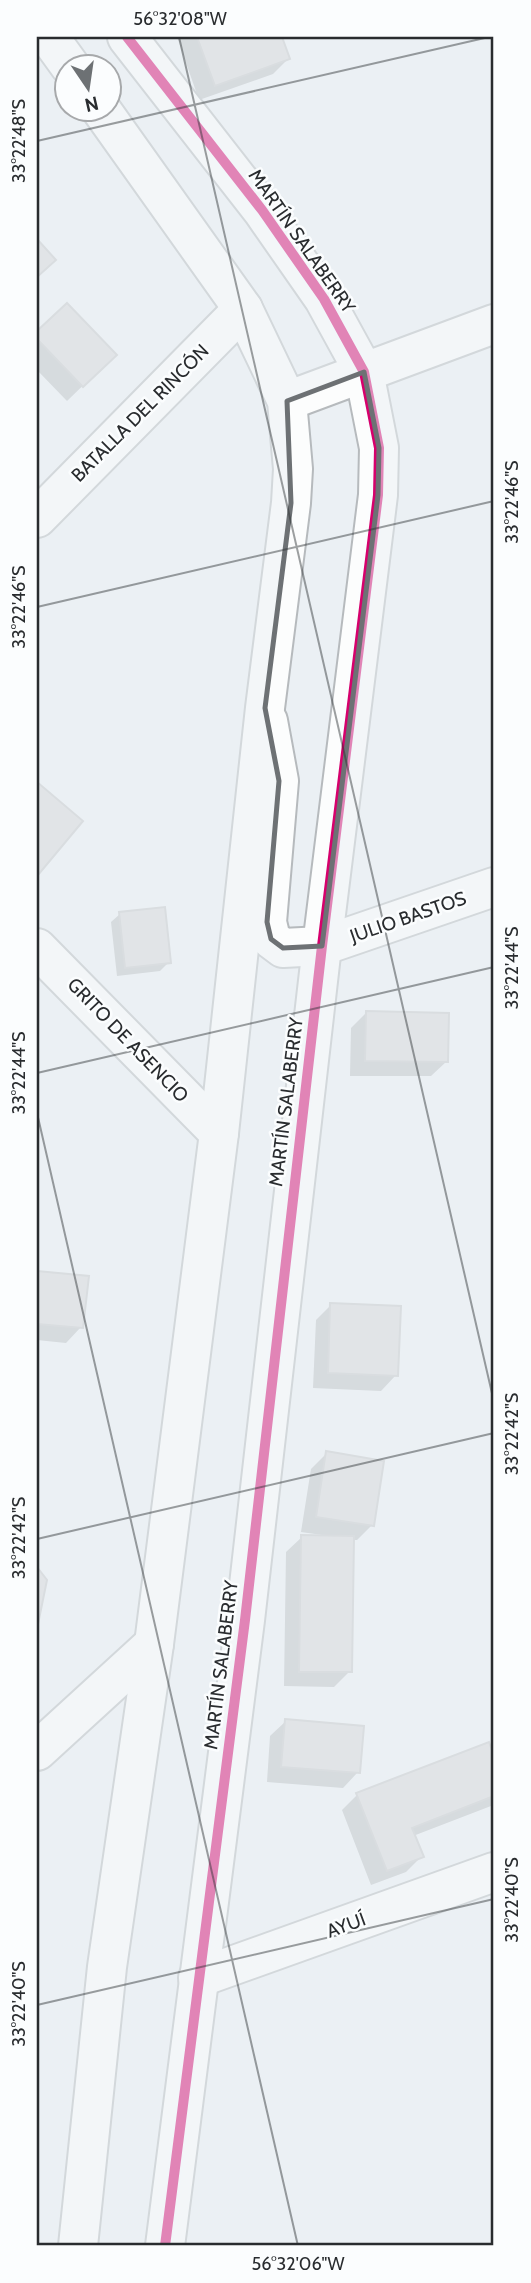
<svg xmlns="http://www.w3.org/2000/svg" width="531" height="2283" font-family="Cabin,sans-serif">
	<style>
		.shadow { fill: #0003 }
		.building { fill: #d5d6d8; stroke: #c4c5c7; stroke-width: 2 }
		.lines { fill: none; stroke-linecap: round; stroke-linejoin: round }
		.minor-casing { stroke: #b6babd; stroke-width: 42 }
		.tertiary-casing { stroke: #b6babd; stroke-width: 42 }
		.minor { stroke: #fcfdfd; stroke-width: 38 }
		.tertiary { stroke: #fcfdfd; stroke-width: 38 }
		.cycleway-casing { stroke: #fbfdfe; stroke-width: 15 }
		.cycleway { stroke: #d6006c; stroke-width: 10 }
		.marked { fill: none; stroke: #6d7174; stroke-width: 5; stroke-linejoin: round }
		.ticks { fill: none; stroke: #292c2f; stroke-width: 2; stroke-opacity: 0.45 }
		.labels { text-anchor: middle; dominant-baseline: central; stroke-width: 5; stroke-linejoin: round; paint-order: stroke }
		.street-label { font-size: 19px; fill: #292c2f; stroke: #fbfdfe }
		.neatline { fill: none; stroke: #292c2f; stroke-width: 2.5 }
		.ticks-label { font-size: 18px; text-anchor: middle; fill: #292c2f }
	</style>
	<rect width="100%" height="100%" fill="#ebf0f4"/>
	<!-- shadow -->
	<g class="shadow">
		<polygon points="177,37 280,37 288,59 273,74 199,100"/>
		<polygon points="67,305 99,370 67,401 37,370 37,334"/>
		<polygon points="120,914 169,962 160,971 117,976 111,922"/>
		<polygon points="366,1013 447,1061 431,1076 350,1076 351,1028"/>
		<polygon points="37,1273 87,1278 81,1327 66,1343 37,1340"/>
		<polygon points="331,1305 396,1375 381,1391 313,1388 316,1320"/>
		<polygon points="327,1453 372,1525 357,1540 352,1540 350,1671 334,1687 284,1686 286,1552 302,1537 322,1537 322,1535 301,1532 311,1469"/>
		<polygon points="286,1721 358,1772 343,1788 267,1782 270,1736"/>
		<polygon points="488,1744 494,1760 494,1803 491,1806 413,1836 422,1856 406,1872 371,1885 342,1810 357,1795"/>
	</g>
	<!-- building -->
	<g class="building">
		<polygon points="197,37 282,37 290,59 215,86"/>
		<polygon points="37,239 56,260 37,277"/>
		<polygon points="67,303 117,355 83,387 37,339 37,331"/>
		<polygon points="37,782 83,821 38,875 37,874"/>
		<polygon points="165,907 171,963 125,968 119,912"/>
		<polygon points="366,1011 449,1013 448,1062 365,1061"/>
		<polygon points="37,1271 89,1276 83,1328 37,1324"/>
		<polygon points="330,1303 401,1306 398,1376 328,1373"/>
		<polygon points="326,1451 384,1461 374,1526 316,1517"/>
		<polygon points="301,1535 354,1536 352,1672 299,1672"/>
		<polygon points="37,1567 47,1580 37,1629"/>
		<polygon points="285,1719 364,1726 360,1773 281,1767"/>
		<polygon points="489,1742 494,1756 494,1796 412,1828 424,1857 387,1871 356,1793"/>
	</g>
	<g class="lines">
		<!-- minor casing -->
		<g class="minor-casing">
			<g id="minor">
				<polyline points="287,401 494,324"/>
				<polyline points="37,518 243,309"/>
				<polyline points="268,721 279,781 267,922 271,939 283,948 322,946 494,887"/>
				<polyline points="37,948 219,1133"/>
				<polyline points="37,1751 154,1644"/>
				<polyline points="198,1978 494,1872"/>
			</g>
		</g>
		<!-- tertiary casing -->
		<g class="tertiary-casing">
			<g id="tertiary">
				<polyline points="49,37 70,66"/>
				<polyline points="127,37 262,210 324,299 364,372 379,448 378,495 322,946 245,1620 165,2246"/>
				<polyline points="78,2246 107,1967 154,1644 219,1133 265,708 291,503 293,469 287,401 243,309 100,108"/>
			</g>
		</g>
		<!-- minor -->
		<use href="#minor" class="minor"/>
		<!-- tertiary -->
		<use href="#tertiary" class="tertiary"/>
		<!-- cycleway casing -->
		<g class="cycleway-casing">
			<polyline id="cycleway" points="127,37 262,210 324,299 364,372 379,448 378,495 322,946 245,1620 165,2246"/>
		</g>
		<!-- cycleway -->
		<use href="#cycleway" class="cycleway"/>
	</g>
	<!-- marked area -->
	<path d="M0 0H531V2283H0ZM364,372L379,448L378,495L322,946L283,948L271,939L267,922L279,781L265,708L291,503L287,401Z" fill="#ebf0f4" fill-opacity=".55" fill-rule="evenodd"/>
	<path class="marked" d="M364,372L379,448L378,495L322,946L283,948L271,939L267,922L279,781L265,708L291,503L287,401Z"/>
	<!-- ticks -->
	<path class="ticks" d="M179,37L494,1402M37,141L489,37M37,607L494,501M37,1073L494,967M37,1113L298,2246M37,1539L494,1433M37,2005L494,1899"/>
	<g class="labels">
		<!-- street labels -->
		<g class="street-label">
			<text transform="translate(302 241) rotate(55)">MARTÍN SALABERRY</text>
			<text transform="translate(140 413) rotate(-45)">BATALLA DEL RINCÓN</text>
			<text transform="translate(408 917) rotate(-19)">JULIO BASTOS</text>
			<text transform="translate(128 1040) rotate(46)">GRITO DE ASENCIO</text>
			<text transform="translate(286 1102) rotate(-83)">MARTÍN SALABERRY</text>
			<text transform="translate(221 1665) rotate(-83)">MARTÍN SALABERRY</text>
			<text transform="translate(346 1925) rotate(-20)">AYUÍ</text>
		</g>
	</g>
	<!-- border -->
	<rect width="531" height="2283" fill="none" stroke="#fbfdfe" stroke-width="77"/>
	<!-- north arrow -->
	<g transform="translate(88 88) rotate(167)"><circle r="33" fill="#fbfdfe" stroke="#a7a9ab" stroke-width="2"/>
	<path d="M0-5L12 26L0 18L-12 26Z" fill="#6d7174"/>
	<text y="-10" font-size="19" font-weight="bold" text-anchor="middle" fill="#292c2f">N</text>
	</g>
	<rect x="38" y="38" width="454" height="2206" class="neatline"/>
	<g class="ticks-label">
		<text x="180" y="25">56°32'08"W</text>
		<text transform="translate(19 141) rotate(-90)" y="6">33°22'48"S</text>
		<text transform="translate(512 502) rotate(-90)" y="6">33°22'46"S</text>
		<text transform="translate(19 607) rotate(-90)" y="6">33°22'46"S</text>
		<text transform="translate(512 968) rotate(-90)" y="6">33°22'44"S</text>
		<text transform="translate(19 1073) rotate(-90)" y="6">33°22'44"S</text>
		<text transform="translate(512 1434) rotate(-90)" y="6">33°22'42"S</text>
		<text transform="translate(19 1538) rotate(-90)" y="6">33°22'42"S</text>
		<text transform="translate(512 1900) rotate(-90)" y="6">33°22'40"S</text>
		<text transform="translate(19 2004) rotate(-90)" y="6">33°22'40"S</text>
		<text x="298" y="2270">56°32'06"W</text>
	</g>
</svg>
